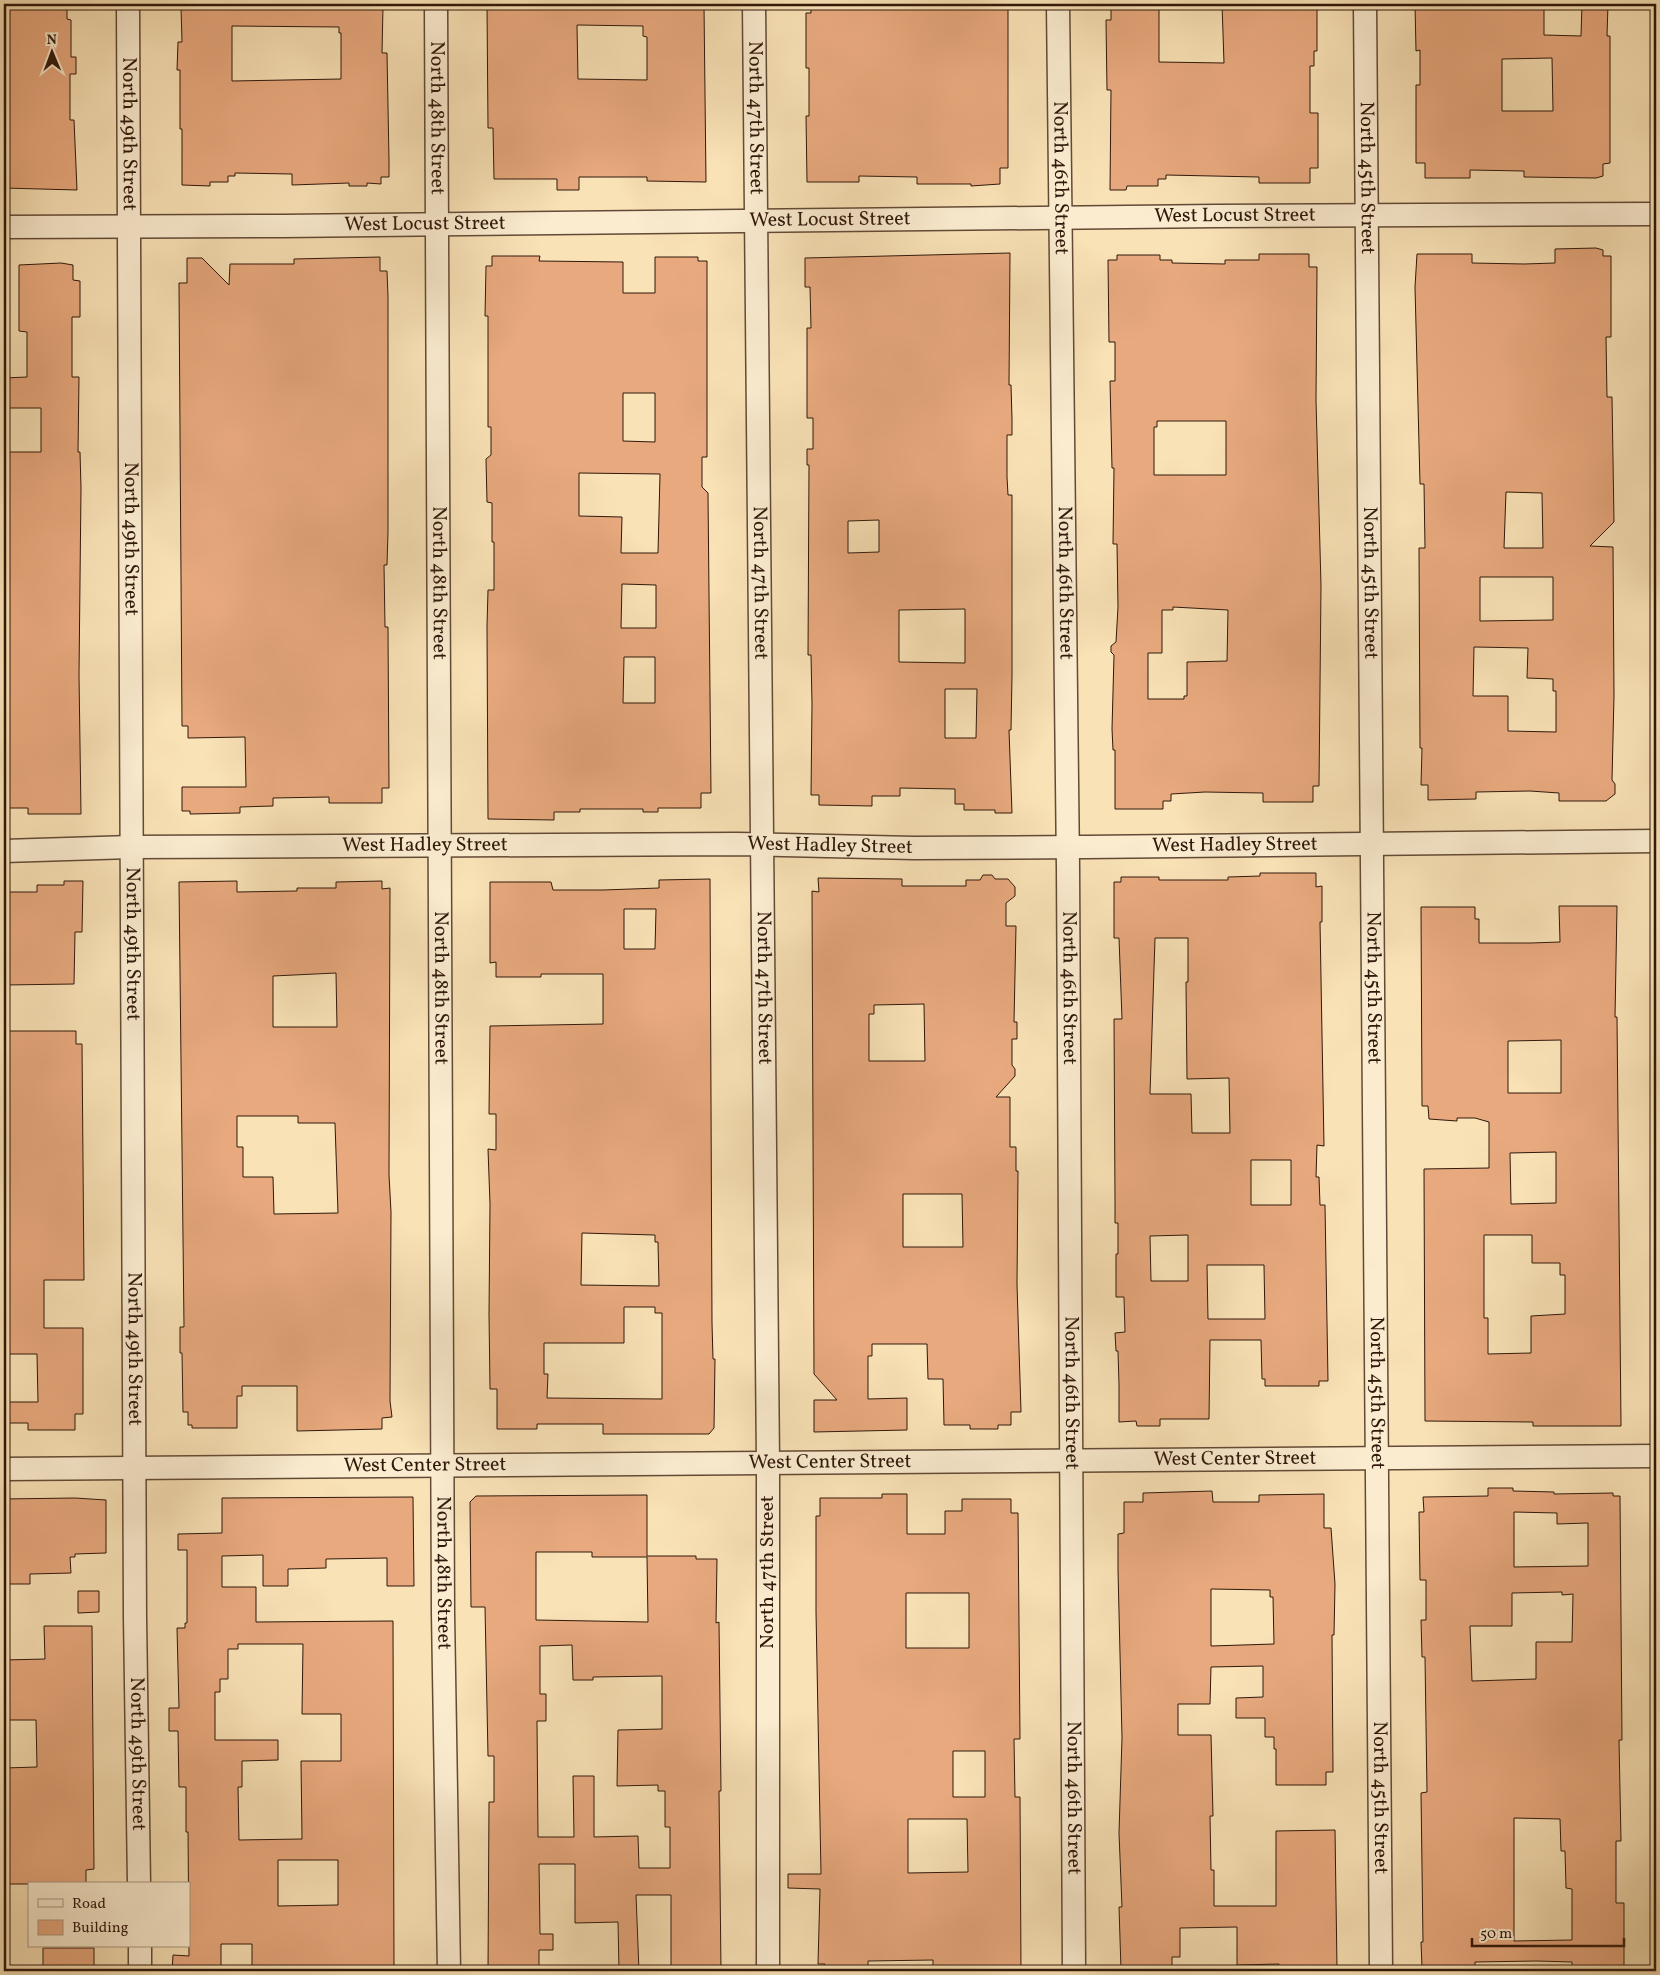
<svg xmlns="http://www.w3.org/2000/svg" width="1660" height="1975" font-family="Vollkorn,serif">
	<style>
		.building { fill: #e8a97e; stroke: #30180b; fill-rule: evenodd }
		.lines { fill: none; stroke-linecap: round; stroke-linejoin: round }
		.minor-casing { stroke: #624a36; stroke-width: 25 }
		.minor { stroke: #fbecd0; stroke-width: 22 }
		.labels { text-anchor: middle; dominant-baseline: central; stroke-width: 4; stroke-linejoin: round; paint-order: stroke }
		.street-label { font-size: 20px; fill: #30180b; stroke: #fbecd0 }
	</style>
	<rect width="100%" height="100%" fill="#f9e2b6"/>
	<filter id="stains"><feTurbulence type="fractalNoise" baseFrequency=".004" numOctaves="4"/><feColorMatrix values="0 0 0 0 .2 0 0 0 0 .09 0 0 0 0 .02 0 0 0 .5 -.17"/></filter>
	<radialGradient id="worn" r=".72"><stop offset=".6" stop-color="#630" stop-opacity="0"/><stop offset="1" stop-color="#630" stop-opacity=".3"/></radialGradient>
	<!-- building -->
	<g class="building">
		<path d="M578,4L704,6L706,182L647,181V177H579V190H557V179H494L493,128H488L487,5ZM577,25L643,26V36L647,37V80L578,79Z"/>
		<polygon points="811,4 1008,4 1008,168 1000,168 1000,184 971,186 971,184 917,184 917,177 859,176 859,182 807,182 806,116 809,116 809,68 806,68 806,13 811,13"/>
		<polygon points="1111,4 1159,4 1159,62 1224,63 1222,4 1317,4 1317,51 1314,51 1314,66 1310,66 1310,113 1318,113 1318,168 1310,168 1310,183 1259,183 1259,177 1166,175 1166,179 1158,179 1158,186 1127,186 1126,190 1110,190 1111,90 1107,90 1106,20 1111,20"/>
		<path d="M1415,4H1544V35L1581,36L1582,4H1608L1607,36H1610V163L1603,164V176L1596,178L1524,177V171L1470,170V178H1425V163H1416V85H1420V50L1416,51ZM1552,58L1553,111H1502V59Z"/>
		<path d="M250,5L383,6L382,53H387L389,160V177H381V184L367,183V186H349V183L292,185V174L235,173V176H228V182H210V186L182,185V129H180V70H177L178,42H182L181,8H250ZM232,26L339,27V33H341V79L232,81Z"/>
		<polygon points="4,6 67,6 67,19 71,20 71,57 76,57 76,74 70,74 70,120 74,120 77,190 4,188"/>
		<path d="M1596,248L1603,250V256H1611V337H1606L1607,397H1612L1614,522L1590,546L1613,547L1614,696L1612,780L1615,784V794L1606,801H1559V793L1530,791L1476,792V799L1428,800V785H1421L1422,748H1420L1419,548H1425L1424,484H1420L1415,287L1417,254H1472V263L1524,264L1555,263V249ZM1506,492L1542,493L1543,548H1504ZM1480,577H1553V620L1480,621ZM1474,647L1528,648L1527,678L1553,679V691H1556V732L1508,731V696H1473Z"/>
		<path d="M1010,253L1009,385H1011L1012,419V435H1007V477L1008,495H1012V675L1011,730H1009L1012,813H995V810H964V804H955V789L900,788V796H872V806L819,805V795H811L812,704L811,655H808L809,465H807V449H813V418H807V328H811L810,287H805V258ZM879,520V552L848,553V521ZM965,609V663L899,662V610ZM945,689H977L976,738H945Z"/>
		<path d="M1259,254H1309V267H1317L1316,400L1321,586L1319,786H1313V802H1263V793L1205,792L1171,794V801H1163V809H1115V750H1113L1112,729L1114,655L1111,652V646L1116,642L1118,607L1117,544H1113L1114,468H1112L1110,381H1115V342H1109L1108,260H1117V255H1160V260H1172V263L1225,264V260H1259ZM1157,421H1226V475H1154V427H1157ZM1173,607L1228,610L1227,661L1187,662V696H1184V699H1148V653H1162V610H1173Z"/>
		<path d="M492,256H540L539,261L623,262V293H655V257H698V261H707V457H702V487L708,493L711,793H701V808H658V812H643V809H580V812H554V820L488,819L487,626L488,590H494V542H492V503L487,502L486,459L491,455V427H488V316H485L486,266H492ZM623,393H655V442L623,441ZM579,473L660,474L658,553H621L622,517L579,516ZM622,584L656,585V628H621ZM624,657H655V703H623Z"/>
		<polygon points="380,257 380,271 387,271 388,296 388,532 387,565 384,565 385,627 388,627 389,788 382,788 382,803 329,803 329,797 273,798 273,806 240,807 240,813 190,814 190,811 182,811 182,787 246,787 245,737 188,738 188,726 182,726 179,283 187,283 187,258 202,258 229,285 230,264 294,264 294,259"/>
		<polygon points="61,263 73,265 73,280 80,281 80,317 72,317 72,377 79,377 78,452 80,452 81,488 79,675 81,814 28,814 28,808 4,808 4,452 41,452 41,408 4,408 4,378 27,377 27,332 19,331 19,265"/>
		<path d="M1260,873H1316V887L1322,886V922H1320L1324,1146L1317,1145L1316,1177H1319L1320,1205H1325L1328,1381H1319V1386H1265V1379H1262L1261,1340H1210L1209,1419H1160V1426H1137L1136,1421L1119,1422V1385L1118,1351H1116L1115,1333L1125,1332L1124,1297H1116V1254H1118V1223H1115V1201L1114,1019H1122L1119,938H1114V882H1121V877H1159V880H1228V877L1260,876ZM1155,938H1188V982H1186L1187,1079L1229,1078L1230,1133H1192L1191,1094H1150ZM1251,1160H1291V1205H1251ZM1188,1235V1281H1151L1150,1236ZM1207,1265H1264L1265,1319H1208Z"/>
		<path d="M983,875H992L995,879H1008L1015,887V896L1006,903V926H1016L1014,1022H1017V1039H1012V1065L1015,1069V1076L996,1097H1010V1147H1016V1171H1018L1017,1284L1021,1412H1011V1425H998V1429H970V1425H944L943,1379H928L927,1344H872V1356H868V1399L907,1398V1430L814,1432V1400H837L814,1374L812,891L819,892L818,878L902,879V886H966V880H980ZM924,1004L925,1061H869V1014H874V1005ZM962,1194L963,1247H903V1194Z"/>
		<path d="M710,879L712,1323L713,1359H715L714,1428L709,1434H603V1424H537V1429H497V1389H490L489,1314L490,1204L488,1149L496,1150V1114H489L490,1026L603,1024V974H541V977H496V962L490,963V882H551L553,890H603L659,888V880ZM624,909H656L655,949H624ZM582,1233L655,1235V1242H658L659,1286L581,1285ZM624,1307H655V1313H662V1399L547,1398L548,1374H544V1343H624Z"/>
		<polygon points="64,881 83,881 82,932 75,932 74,984 4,985 4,892 37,892 37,885 64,885"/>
		<path d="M237,881V892L297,891V888H336V882L382,881V889L390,888L389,1175L391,1212L390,1401L392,1417L382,1418V1429L297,1431V1386H242V1396H237V1428H192V1425H188V1412H183L182,1353H180V1327H184L179,882ZM336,973L337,1027H273V976ZM237,1116H298V1123H335L338,1213L274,1214L273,1177H243V1147H237Z"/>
		<path d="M1559,906H1617L1615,1017H1617L1621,1426H1533V1422L1425,1421L1424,1169L1489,1168V1122L1475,1118H1457V1121L1429,1119L1428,1106H1422L1421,907H1475V919H1479V943H1531L1560,942ZM1561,1040V1093H1508V1041ZM1556,1152V1203L1511,1204L1510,1153ZM1484,1235H1532V1263H1560V1275H1565V1314L1531,1316V1353L1488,1354V1318H1484Z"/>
		<polygon points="4,1031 76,1031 76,1044 82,1044 84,1280 44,1280 44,1328 83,1328 83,1414 75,1414 75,1430 28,1430 28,1423 4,1423 4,1402 38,1402 37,1354 4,1354"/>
		<path d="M1488,1488H1513V1491L1554,1492V1494L1613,1493V1496H1620L1622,1740H1619L1621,1841H1616V1903H1624V1966H1611V1969H1584L1572,1967V1962L1537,1961L1475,1962V1967H1422L1421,1942H1423L1421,1793L1427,1792L1425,1657H1422L1421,1620H1426V1580H1420L1419,1512H1424L1423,1497L1488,1496ZM1514,1512L1557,1513V1524L1588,1523V1566L1514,1567ZM1562,1592V1595L1573,1594L1572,1642H1536V1679L1472,1681L1470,1626H1512V1593ZM1514,1818L1560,1819L1561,1851H1565L1566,1888L1572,1889V1940L1514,1941Z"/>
		<path d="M1212,1491L1213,1502H1259V1495L1324,1494V1528H1331L1335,1584L1334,1635H1332L1333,1772H1326V1785H1276V1749H1274V1737H1265V1718H1236V1698L1263,1697V1666L1211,1667L1210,1704H1178V1735H1211L1213,1816H1210L1211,1870H1214V1906H1276V1831L1335,1830L1337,1968H1324V1971H1298V1969H1279V1964L1237,1965V1927L1180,1928V1957H1172V1969L1121,1970L1119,1907H1122L1119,1833L1122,1738L1118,1570V1534L1124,1533V1502H1143V1493ZM1211,1589L1270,1590V1597H1273L1274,1644L1211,1646Z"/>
		<path d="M882,1494H907V1534H945V1511H962V1499H1011V1513H1018L1020,1739H1014L1015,1797H1020L1021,1971H969V1966H933V1960L868,1961V1971H825V1964H818L820,1889L788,1888V1874H821L816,1612V1516H820V1498H882ZM906,1593H969V1648H906ZM953,1751H985V1797H953ZM908,1819H967L968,1872L908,1873Z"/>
		<path d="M647,1495V1556H696V1559H717L716,1623L719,1622L721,1791H719L721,1971H671V1895H636L639,1971H619L618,1922L575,1923V1864H539L540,1934H553V1950H539V1971H488L489,1802H494V1756H488L485,1607H471L470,1502L476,1496ZM536,1552H592V1557H647L648,1622L536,1620ZM572,1645L573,1680H593V1677L662,1676V1729L618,1730L617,1786L658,1785V1791H665V1827H670V1868H639L638,1836L594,1837V1776H573L574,1837H538L537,1721H546V1694H540V1646Z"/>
		<path d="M413,1497L414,1586H387V1558L326,1559V1568L288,1569V1586H263V1555L222,1556V1587H256V1622L393,1621L394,1971H252V1944H221V1971H172L173,1955L189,1956L188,1832H186V1787H179L178,1731H169V1708H179L177,1628H185V1623H187V1550H178V1534L222,1533V1498ZM238,1644H303L302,1714H341V1761H301L302,1839L239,1840L238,1787H242V1761L278,1760V1740H215V1692H220V1679H228V1649H238ZM278,1860H338V1905L278,1906Z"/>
		<polygon points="75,1498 106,1500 106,1553 75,1554 75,1557 70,1557 71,1573 30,1574 30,1584 4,1584 4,1499"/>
		<polygon points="78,1591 99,1591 99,1612 78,1613"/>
		<polygon points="44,1626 92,1626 94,1869 86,1870 86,1884 4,1884 4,1768 37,1767 36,1720 4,1720 4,1660 45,1659"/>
		<polygon points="43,1948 94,1948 94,1967 87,1967 87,1971 43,1971"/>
	</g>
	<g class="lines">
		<!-- minor casing -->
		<g class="minor-casing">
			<g id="minor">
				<path id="s1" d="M128,4L135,1617L139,1884"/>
				<path id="s2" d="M436,4L443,1613L449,1971"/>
				<path id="s3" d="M754,4L768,1463V1971"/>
				<path id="s4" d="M1058,4L1068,868L1074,1971"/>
				<path id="s5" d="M1365,4L1381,1971"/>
				<path id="s6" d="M4,227L283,226L1216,216L1656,214"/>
				<path id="s7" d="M4,851L131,847L737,844L914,848L1086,847L1656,841"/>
				<path id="s8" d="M4,1469L1656,1456"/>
				<polyline points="140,1946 140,1971"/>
			</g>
		</g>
		<!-- minor -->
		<use href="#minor" class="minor"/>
	</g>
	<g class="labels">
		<!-- street labels -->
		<g class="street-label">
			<text stroke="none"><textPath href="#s2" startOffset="114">North 48th Street</textPath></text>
			<text stroke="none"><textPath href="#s3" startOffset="114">North 47th Street</textPath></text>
			<text stroke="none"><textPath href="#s1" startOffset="130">North 49th Street</textPath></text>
			<text stroke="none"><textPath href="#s4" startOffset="174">North 46th Street</textPath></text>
			<text stroke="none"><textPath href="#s5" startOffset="174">North 45th Street</textPath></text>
			<text stroke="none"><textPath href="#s6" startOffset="1231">West Locust Street</textPath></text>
			<text stroke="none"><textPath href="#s6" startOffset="826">West Locust Street</textPath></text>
			<text stroke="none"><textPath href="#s6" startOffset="421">West Locust Street</textPath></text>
			<text stroke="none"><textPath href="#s1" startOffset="535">North 49th Street</textPath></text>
			<text stroke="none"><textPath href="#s2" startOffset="579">North 48th Street</textPath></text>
			<text stroke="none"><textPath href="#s3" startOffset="579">North 47th Street</textPath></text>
			<text stroke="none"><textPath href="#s4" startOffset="579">North 46th Street</textPath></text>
			<text stroke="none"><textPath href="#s5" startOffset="579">North 45th Street</textPath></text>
			<text stroke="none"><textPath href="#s7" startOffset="1231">West Hadley Street</textPath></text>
			<text stroke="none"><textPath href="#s7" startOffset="826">West Hadley Street</textPath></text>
			<text stroke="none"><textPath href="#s7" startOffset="421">West Hadley Street</textPath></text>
			<text stroke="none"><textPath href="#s1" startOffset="940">North 49th Street</textPath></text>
			<text stroke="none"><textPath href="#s3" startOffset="984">North 47th Street</textPath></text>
			<text stroke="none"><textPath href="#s4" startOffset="984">North 46th Street</textPath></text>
			<text stroke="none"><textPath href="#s5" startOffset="984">North 45th Street</textPath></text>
			<text stroke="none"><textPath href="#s2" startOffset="984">North 48th Street</textPath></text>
			<text stroke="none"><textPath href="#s1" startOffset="1345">North 49th Street</textPath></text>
			<text stroke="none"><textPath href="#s4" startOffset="1389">North 46th Street</textPath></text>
			<text stroke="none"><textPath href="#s5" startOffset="1389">North 45th Street</textPath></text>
			<text stroke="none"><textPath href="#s8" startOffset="1231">West Center Street</textPath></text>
			<text stroke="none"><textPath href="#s8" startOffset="826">West Center Street</textPath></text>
			<text stroke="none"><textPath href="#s8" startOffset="421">West Center Street</textPath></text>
			<text stroke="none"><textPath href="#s2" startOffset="1569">North 48th Street</textPath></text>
			<text transform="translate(768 1572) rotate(-90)">North 47th Street</text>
			<text stroke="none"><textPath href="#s1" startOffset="1750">North 49th Street</textPath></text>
			<text stroke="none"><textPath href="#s4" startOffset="1794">North 46th Street</textPath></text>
			<text stroke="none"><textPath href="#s5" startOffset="1794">North 45th Street</textPath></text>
		</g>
	</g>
	<!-- margin -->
	<rect width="1660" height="1975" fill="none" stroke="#f9e2b6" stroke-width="20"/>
	<rect x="5" y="5" width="1650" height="1965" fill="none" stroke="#30180b" stroke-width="2.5"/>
	<rect x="10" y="10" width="1640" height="1955" fill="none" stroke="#30180b"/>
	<!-- legend -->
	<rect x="28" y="1882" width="162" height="65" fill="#fbecd0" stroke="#aa9781"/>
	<rect x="38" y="1899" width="25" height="8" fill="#fbecd0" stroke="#aa9781"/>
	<text x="72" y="1908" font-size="15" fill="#30180b">Road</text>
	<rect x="38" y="1920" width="25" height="15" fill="#e8a97e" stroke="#aa9781"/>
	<text x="72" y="1932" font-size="15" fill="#30180b">Building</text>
	<!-- north arrow -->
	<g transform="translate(52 52) rotate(359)" stroke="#fbecd0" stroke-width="4" paint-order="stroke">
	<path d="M0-4L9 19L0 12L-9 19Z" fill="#30180b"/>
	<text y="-8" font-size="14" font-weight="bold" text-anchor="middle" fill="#30180b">N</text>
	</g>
	<!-- scale -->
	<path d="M1472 1938v8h152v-8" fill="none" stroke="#30180b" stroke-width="2.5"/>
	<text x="1480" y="1938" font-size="15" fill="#30180b" stroke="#fbecd0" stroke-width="4" paint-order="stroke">50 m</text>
	<rect width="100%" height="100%" filter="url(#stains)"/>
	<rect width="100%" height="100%" fill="url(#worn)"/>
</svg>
